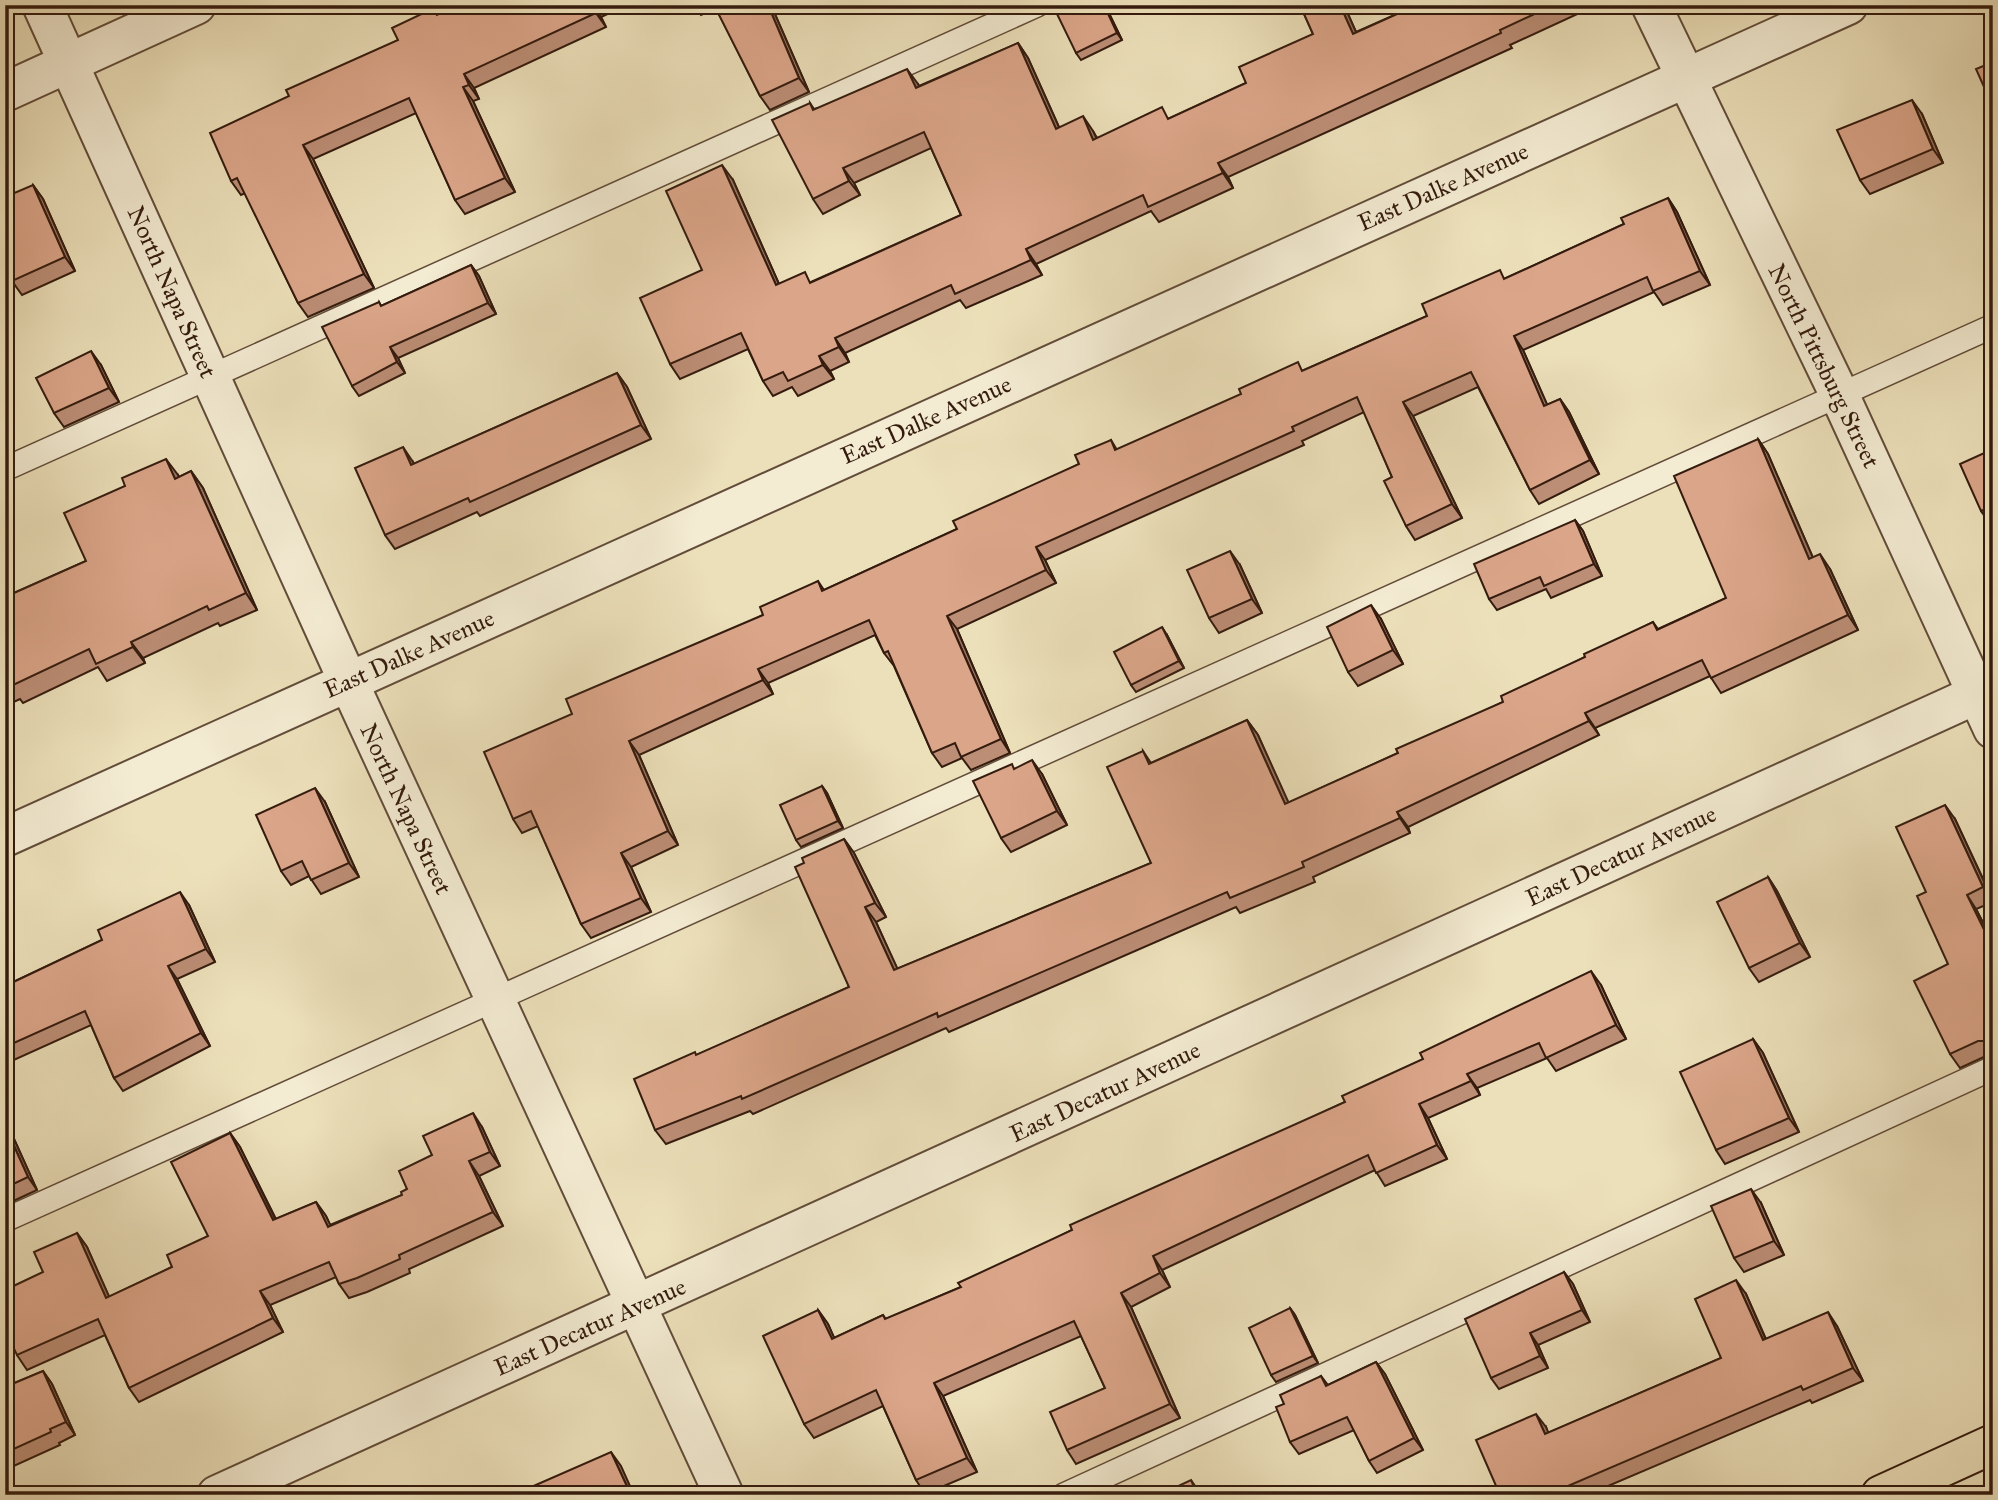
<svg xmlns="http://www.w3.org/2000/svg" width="1998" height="1500" font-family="'IM FELL Great Primer',serif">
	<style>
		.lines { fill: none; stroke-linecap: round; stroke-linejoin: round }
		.service-casing { stroke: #624c39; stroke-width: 26 }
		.minor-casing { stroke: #624c39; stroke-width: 42 }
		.primary-casing { stroke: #341b0e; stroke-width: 42 }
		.service { stroke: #f3ebd2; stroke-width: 23 }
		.minor { stroke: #f3ebd2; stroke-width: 38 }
		.primary { stroke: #ece0ba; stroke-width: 38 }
		.wall { fill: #bc8e76; stroke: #341b0e; stroke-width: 2 }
		.shaded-wall { fill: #997460; stroke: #341b0e; stroke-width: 2 }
		.building { fill: #dba589; stroke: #341b0e; stroke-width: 2 }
		.labels { text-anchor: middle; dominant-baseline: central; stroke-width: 7; stroke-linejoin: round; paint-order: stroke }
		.street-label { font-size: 24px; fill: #341b0e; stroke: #f3ebd2 }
	</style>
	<rect width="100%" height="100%" fill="#ece0ba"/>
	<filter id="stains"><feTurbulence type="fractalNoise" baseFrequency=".00286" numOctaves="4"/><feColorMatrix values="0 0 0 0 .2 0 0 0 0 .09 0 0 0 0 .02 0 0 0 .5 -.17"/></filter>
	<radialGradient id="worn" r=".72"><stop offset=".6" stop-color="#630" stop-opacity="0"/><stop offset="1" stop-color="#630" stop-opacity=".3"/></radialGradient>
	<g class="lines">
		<!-- service casing -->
		<g class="service-casing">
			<g id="service">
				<polyline points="5,469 1037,5"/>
				<polyline points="5,1220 1993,326"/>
				<polyline points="1064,1495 1993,1068"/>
			</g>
		</g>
		<!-- minor casing -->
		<g class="minor-casing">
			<g id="minor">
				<polyline points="42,5 348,681 724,1495"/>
				<polyline points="1651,5 1839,394 1993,729"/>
				<polyline points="5,92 196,5"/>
				<polyline points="5,837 1848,5"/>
				<polyline points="217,1495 1993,687"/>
			</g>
		</g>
		<!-- primary casing -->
		<g class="primary-casing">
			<polyline id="primary" points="1881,1495 1993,1444"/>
		</g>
		<!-- service -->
		<use href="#service" class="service"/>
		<!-- minor -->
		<use href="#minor" class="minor"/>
		<!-- primary -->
		<use href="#primary" class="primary"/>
	</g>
	<!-- wall -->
	<g class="wall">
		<polygon points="468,5 472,10 483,5 627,5 601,17 606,27 474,88 479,99 473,101 515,192 465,214 455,200 416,113 313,159 374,288 308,317 298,303 245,193 241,195 231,181 289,96"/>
		<polygon points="694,5 771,5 809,92 770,110 760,96 716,8 701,15"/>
		<polygon points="1075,5 1105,5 1122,40 1081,60 1076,53"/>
		<polygon points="1300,5 1344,5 1356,32 1417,5 1583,5 1586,10 1510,45 1512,48 1228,177 1233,188 1159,222 1151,211 1036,264 1042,275 966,308 960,300 845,353 849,362 830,371 834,379 798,396 792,387 773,396 763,381 748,349 680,379 670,364 733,180 779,284 811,282 961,215 931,148 854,183 860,195 823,214 813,199 810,103 814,109 918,84 919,86 1018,43 1028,58 1059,127 1093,131 1097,138 1170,118 1246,83 1313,34"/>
		<polygon points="1922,114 1943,163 1870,194 1860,180"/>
		<polygon points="33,185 43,199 75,271 22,295 12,281"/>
		<polygon points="1668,198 1677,212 1710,285 1663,305 1654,292 1523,350 1547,405 1560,399 1569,412 1599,474 1539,504 1530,490 1478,387 1413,416 1462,518 1415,540 1406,526 1392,477 1364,412 1302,441 1304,445 1045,560 1056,583 957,629 1010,753 971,770 962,758 942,767 932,753 894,666 884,653 875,635 768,683 773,694 639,755 678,845 631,867 651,912 591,938 581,924 538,826 522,833 513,819 572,714 763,615 818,581 824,590 957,529 1079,464 1111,440 1117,450 1304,370 1427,316 1506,278 1624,224"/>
		<polygon points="471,265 479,276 496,314 398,358 405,373 359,396 352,386 379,302 381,306"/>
		<polygon points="101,365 119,402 64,427 54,413"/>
		<polygon points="617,373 627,387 651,439 480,516 477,512 395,549 385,535 413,462 414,464"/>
		<polygon points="1758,439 1768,454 1813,558 1830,569 1858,630 1721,693 1710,676 1595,728 1599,735 1408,827 1410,833 1313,877 1315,882 1240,913 1236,907 949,1032 946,1028 753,1114 750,1111 666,1144 655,1130 697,1055 849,987 804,863 844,839 854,853 886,917 876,922 897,969 1151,863 1143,751 1151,763 1247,720 1258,735 1288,803 1398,753 1503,702 1585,657 1653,622 1658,629 1726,598"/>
		<polygon points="1993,449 1993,524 1991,525 1981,511"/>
		<polygon points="191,471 203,488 257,610 220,626 218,623 143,658 145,663 107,681 98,667 23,703 20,699 5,706 5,597 86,561 178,475 179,477"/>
		<polygon points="1575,520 1583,531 1602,576 1551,598 1546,589 1497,610 1489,599"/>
		<polygon points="1240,565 1262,613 1219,633 1209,618"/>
		<polygon points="1381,619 1403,664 1358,686 1348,672"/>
		<polygon points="1167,635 1184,668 1136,692 1131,685"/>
		<polygon points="1015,769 1042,774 1067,825 1011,852 1001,838"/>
		<polygon points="822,786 827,793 843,828 801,847 796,840"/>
		<polygon points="325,802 359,877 321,894 309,876 291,885 281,871"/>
		<polygon points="1955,819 1993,900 1993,902 1976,909 1993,942 1993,1055 1988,1055 1960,1068 1950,1054 1948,964 1926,892"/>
		<polygon points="1768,877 1777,891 1810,957 1759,982 1749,968"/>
		<polygon points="189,905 215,962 177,979 210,1046 123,1091 114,1078 91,1025 5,1064 5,986 102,940"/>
		<polygon points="1601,985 1626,1039 1556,1071 1547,1058 1477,1088 1480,1095 1428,1118 1447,1159 1385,1186 1375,1170 1162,1270 1170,1287 1131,1307 1180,1418 1076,1464 1067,1450 1105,1388 1081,1336 943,1396 977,1472 925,1494 916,1480 883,1406 814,1438 804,1424 818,1310 828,1324 834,1338 883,1315 886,1319 961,1287 1072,1230 1345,1102"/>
		<polygon points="1753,1039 1763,1053 1799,1132 1725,1164 1716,1150"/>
		<polygon points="5,1119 37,1190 5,1205"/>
		<polygon points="482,1127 500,1166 479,1176 503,1226 409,1269 410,1273 367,1292 349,1298 339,1284 336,1277 270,1305 283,1332 139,1402 129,1388 105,1335 27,1370 17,1355 43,1272 77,1233 87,1247 109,1297 172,1267 208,1236 230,1133 240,1147 276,1219 316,1202 326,1216 330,1225 402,1195 432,1155"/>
		<polygon points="1761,1203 1784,1255 1744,1272 1734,1258"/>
		<polygon points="1564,1272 1573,1284 1590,1322 1538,1345 1548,1368 1499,1389 1491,1378"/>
		<polygon points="1746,1294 1766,1339 1837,1326 1863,1381 1812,1403 1810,1400 1587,1495 1500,1495 1546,1427 1548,1433 1721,1358"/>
		<polygon points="1290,1308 1295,1315 1318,1363 1276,1382 1271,1375"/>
		<polygon points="1376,1362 1385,1374 1423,1450 1377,1473 1369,1461 1354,1430 1299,1454 1290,1442 1284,1404 1321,1376 1328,1385"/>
		<polygon points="43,1371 52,1384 75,1435 59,1443 60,1445 5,1470 5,1387"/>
	</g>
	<!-- shaded-wall -->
	<g class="shaded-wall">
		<polygon points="593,5 601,17 606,27 596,13"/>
		<polygon points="768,5 771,5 809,92 799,78"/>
		<polygon points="1104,5 1105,5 1122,40 1117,33"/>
		<polygon points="1340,5 1344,5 1363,48 1353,34"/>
		<polygon points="1018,43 1028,58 1066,143 1056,129"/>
		<polygon points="907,69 918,84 926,102 916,88"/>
		<polygon points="464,74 474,88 479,99 469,85"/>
		<polygon points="463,87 473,101 515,192 505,178"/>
		<polygon points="1912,100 1922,114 1943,163 1933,149"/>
		<polygon points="1083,116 1093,131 1104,154 1093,140"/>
		<polygon points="303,145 313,159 374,288 364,274"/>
		<polygon points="1218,163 1228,177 1233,188 1223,173"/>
		<polygon points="722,165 733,180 786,300 776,285"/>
		<polygon points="843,168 854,183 860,195 849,181"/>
		<polygon points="33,185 43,199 75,271 65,257"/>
		<polygon points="1668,198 1677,212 1710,285 1700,271"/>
		<polygon points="1026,249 1036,264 1042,275 1031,260"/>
		<polygon points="471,265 479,276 496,314 488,303"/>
		<polygon points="1514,336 1523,350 1554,420 1544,406"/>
		<polygon points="835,338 845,353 849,362 839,347"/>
		<polygon points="390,347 398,358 405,373 397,362"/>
		<polygon points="91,351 101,365 119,402 109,388"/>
		<polygon points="819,356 830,371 834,379 823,365"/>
		<polygon points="617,373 627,387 651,439 641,425"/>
		<polygon points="1560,399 1569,412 1599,474 1590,460"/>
		<polygon points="1403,402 1413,416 1462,518 1452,504"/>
		<polygon points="1758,439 1768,454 1820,574 1809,559"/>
		<polygon points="403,447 413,462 421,479 411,465"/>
		<polygon points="166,459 178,475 187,496 175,479"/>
		<polygon points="191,471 203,488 257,610 246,593"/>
		<polygon points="1575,520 1583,531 1602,576 1594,564"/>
		<polygon points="1036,547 1045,560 1056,583 1046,570"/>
		<polygon points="1230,551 1240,565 1262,613 1252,599"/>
		<polygon points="1820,554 1830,569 1858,630 1848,615"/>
		<polygon points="1371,605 1381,619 1403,664 1393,650"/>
		<polygon points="947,616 957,629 1010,753 1001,739"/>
		<polygon points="1162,627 1167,635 1184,668 1179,661"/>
		<polygon points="131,642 143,658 145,663 133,647"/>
		<polygon points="758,669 768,683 773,694 763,680"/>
		<polygon points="1585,713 1595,728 1599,735 1589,721"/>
		<polygon points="1247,720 1258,735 1296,819 1285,804"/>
		<polygon points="629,741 639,755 678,845 668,831"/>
		<polygon points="1032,760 1042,774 1067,825 1057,811"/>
		<polygon points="822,786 827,793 843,828 838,821"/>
		<polygon points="315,788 325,802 359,877 349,863"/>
		<polygon points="1945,805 1955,819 1993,901 1983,887"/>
		<polygon points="1397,812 1408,827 1410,833 1400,818"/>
		<polygon points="844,839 854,853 886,917 875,903"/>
		<polygon points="621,853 631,867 651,912 641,898"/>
		<polygon points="1768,877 1777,891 1810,957 1800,943"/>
		<polygon points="180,892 189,905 215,962 206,949"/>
		<polygon points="1967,895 1976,909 1993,942 1993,948"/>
		<polygon points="865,907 876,922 905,985 894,970"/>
		<polygon points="168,966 177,979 210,1046 201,1033"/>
		<polygon points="1591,971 1601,985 1626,1039 1616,1025"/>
		<polygon points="1753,1039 1763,1053 1799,1132 1789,1118"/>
		<polygon points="1467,1074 1477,1088 1480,1095 1471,1081"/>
		<polygon points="1419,1104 1428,1118 1447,1159 1437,1145"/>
		<polygon points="473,1113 482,1127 500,1166 490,1152"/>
		<polygon points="5,1119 37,1190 28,1177 5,1126"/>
		<polygon points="230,1133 240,1147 283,1235 273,1220"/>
		<polygon points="469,1161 479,1176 503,1226 493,1212"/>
		<polygon points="1751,1189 1761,1203 1784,1255 1774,1241"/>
		<polygon points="316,1202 326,1216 338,1241 328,1227"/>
		<polygon points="77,1233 87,1247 116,1312 106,1298"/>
		<polygon points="1153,1256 1162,1270 1170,1287 1160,1273"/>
		<polygon points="1564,1272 1573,1284 1590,1322 1582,1310"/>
		<polygon points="1736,1280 1746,1294 1772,1354 1763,1340"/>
		<polygon points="260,1291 270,1305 283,1332 273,1318"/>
		<polygon points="1121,1293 1131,1307 1180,1418 1170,1404"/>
		<polygon points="1290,1308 1295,1315 1318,1363 1313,1356"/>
		<polygon points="818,1310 828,1324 841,1353 832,1339"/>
		<polygon points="1828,1312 1837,1326 1863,1381 1853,1368"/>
		<polygon points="1530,1333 1538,1345 1548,1368 1540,1356"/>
		<polygon points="1376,1362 1385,1374 1423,1450 1414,1438"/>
		<polygon points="43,1371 52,1384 75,1435 66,1422"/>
		<polygon points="934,1383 943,1396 977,1472 967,1458"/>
		<polygon points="1536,1414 1546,1427 1554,1447 1545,1434"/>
		<polygon points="611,1452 621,1466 634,1495 631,1495"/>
		<polygon points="1191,1480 1200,1493 1201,1495 1197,1495"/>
	</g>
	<!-- building -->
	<g class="building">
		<polygon points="457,5 467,5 470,11 483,5 593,5 596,13 464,74 469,85 463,87 505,178 455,200 409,98 303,145 364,274 298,303 237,178 231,181 210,133 289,96 286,90 398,40 392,28 434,8 437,15"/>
		<polygon points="714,5 768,5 799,78 760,96"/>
		<polygon points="1075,5 1104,5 1117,33 1076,53 1057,14"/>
		<polygon points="1300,5 1340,5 1353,34 1417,5 1554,5 1500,30 1501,33 1218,163 1223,173 1148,207 1143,195 1026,249 1031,260 955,294 951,285 835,338 839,347 819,356 823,365 788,381 783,372 763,381 741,333 670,364 640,298 702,270 666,191 722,165 776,285 805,272 810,283 961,215 924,132 843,168 849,181 813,199 772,120 810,103 813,110 907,69 916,88 1018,43 1056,129 1083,116 1093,140 1162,107 1168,119 1246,83 1239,67 1313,34"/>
		<polygon points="1993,62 1993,107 1976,69"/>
		<polygon points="1912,100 1933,149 1860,180 1837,130"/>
		<polygon points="33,185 65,257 12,281 5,265 5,197"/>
		<polygon points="1668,198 1700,271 1653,291 1647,277 1514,336 1544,406 1560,399 1590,460 1530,490 1471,372 1403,402 1452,504 1406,526 1384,481 1392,477 1357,397 1292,427 1294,431 1036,547 1046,570 947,616 1001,739 961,757 955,743 932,753 888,651 884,653 869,620 758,669 763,680 629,741 668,831 621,853 641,898 581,924 531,811 513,819 484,752 572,714 566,699 763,615 760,607 818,581 822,591 957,529 953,521 1079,464 1075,455 1111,440 1115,450 1241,394 1239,389 1298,362 1302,371 1427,316 1422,304 1500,270 1504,279 1624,224 1621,218"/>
		<polygon points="471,265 488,303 390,347 397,362 352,386 322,327 379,302 381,306"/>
		<polygon points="91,351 109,388 54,413 36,378"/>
		<polygon points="617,373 641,425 470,502 468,498 385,535 355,468 403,447 411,465"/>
		<polygon points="1758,439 1809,559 1820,554 1848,615 1711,678 1702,660 1585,713 1589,721 1397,812 1400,818 1302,862 1304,867 1230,898 1227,892 938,1017 937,1013 742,1099 741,1096 655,1130 634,1079 695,1052 696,1055 849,987 795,867 804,863 802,858 844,839 875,903 865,907 894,970 1151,863 1107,767 1143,751 1149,764 1247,720 1285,804 1398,753 1396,749 1503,702 1501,696 1585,657 1584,654 1653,622 1657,630 1726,598 1674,476"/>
		<polygon points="1993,449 1993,506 1981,511 1960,464"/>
		<polygon points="166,459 175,479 191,471 246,593 209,610 207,606 131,642 133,647 96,664 89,649 11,686 8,682 5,683 5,597 86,561 64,513 125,486 122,478"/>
		<polygon points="1575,520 1594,564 1544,586 1540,577 1489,599 1474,564"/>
		<polygon points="1230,551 1252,599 1209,618 1187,570"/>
		<polygon points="1371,605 1393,650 1348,672 1327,627"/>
		<polygon points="1162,627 1179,661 1131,685 1114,652"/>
		<polygon points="1032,760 1057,811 1001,838 973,781 1012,764 1014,769"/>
		<polygon points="822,786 838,821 796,840 780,805"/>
		<polygon points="315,788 349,863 311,880 302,861 281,871 256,815"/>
		<polygon points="1945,805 1983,887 1967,895 1993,948 1993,1039 1988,1041 1978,1041 1950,1054 1914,981 1948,964 1917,896 1926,892 1896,827"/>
		<polygon points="1768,877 1800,943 1749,968 1717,902"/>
		<polygon points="180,892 206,949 168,966 201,1033 114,1078 85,1011 5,1047 5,986 102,940 98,930"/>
		<polygon points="1591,971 1616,1025 1546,1058 1539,1043 1467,1074 1471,1081 1419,1104 1437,1145 1376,1173 1368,1155 1153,1256 1160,1273 1121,1293 1170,1404 1067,1450 1050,1412 1105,1388 1074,1321 934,1383 967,1458 916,1480 876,1390 804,1424 763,1336 818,1310 832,1339 883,1315 885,1319 961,1287 958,1283 1072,1230 1070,1225 1345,1102 1342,1096 1423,1059 1420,1053"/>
		<polygon points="1753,1039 1789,1118 1716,1150 1680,1072"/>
		<polygon points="473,1113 490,1152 469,1161 493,1212 399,1255 400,1259 357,1278 339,1284 329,1262 260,1291 273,1318 129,1388 98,1319 17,1355 5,1330 5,1290 43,1272 34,1252 77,1233 106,1298 172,1267 167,1255 208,1236 171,1162 230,1133 273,1220 316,1202 328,1227 402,1195 401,1192 407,1189 399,1171 432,1155 423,1136"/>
		<polygon points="5,1126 28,1177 5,1188"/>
		<polygon points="1751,1189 1774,1241 1734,1258 1711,1206"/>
		<polygon points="1564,1272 1582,1310 1530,1333 1540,1356 1491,1378 1465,1319"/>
		<polygon points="1736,1280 1763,1340 1828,1312 1853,1368 1803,1390 1801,1386 1547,1495 1500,1495 1476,1440 1536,1414 1545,1434 1721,1358 1695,1299"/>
		<polygon points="1290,1308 1313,1356 1271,1375 1249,1328"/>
		<polygon points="1376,1362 1414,1438 1369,1461 1347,1417 1290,1442 1276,1407 1284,1404 1280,1395 1321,1376 1326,1386"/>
		<polygon points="43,1371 66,1422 50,1429 51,1432 5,1453 5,1387"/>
		<polygon points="611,1452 631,1495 513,1495"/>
		<polygon points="1191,1480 1197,1495 1159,1495"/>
	</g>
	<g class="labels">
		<!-- street labels -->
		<g class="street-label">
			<text transform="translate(1443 187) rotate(-24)">East Dalke Avenue</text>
			<text transform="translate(172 292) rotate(66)">North Napa Street</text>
			<text transform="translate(1824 366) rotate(64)">North Pittsburg Street</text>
			<text transform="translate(926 420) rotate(-24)">East Dalke Avenue</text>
			<text transform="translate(409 654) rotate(-24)">East Dalke Avenue</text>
			<text transform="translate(406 809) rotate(65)">North Napa Street</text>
			<text transform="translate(1621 856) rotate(-25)">East Decatur Avenue</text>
			<text transform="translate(1105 1092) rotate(-25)">East Decatur Avenue</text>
			<text transform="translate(590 1327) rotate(-24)">East Decatur Avenue</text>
		</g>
	</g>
	<!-- margin -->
	<rect width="1998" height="1500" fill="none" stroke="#ece0ba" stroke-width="28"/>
	<rect x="7" y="7" width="1984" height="1486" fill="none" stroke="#341b0e" stroke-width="3.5"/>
	<rect x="14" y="14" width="1970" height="1472" fill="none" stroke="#341b0e" stroke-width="2"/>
	<rect width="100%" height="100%" filter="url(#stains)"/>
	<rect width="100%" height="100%" fill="url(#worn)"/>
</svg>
